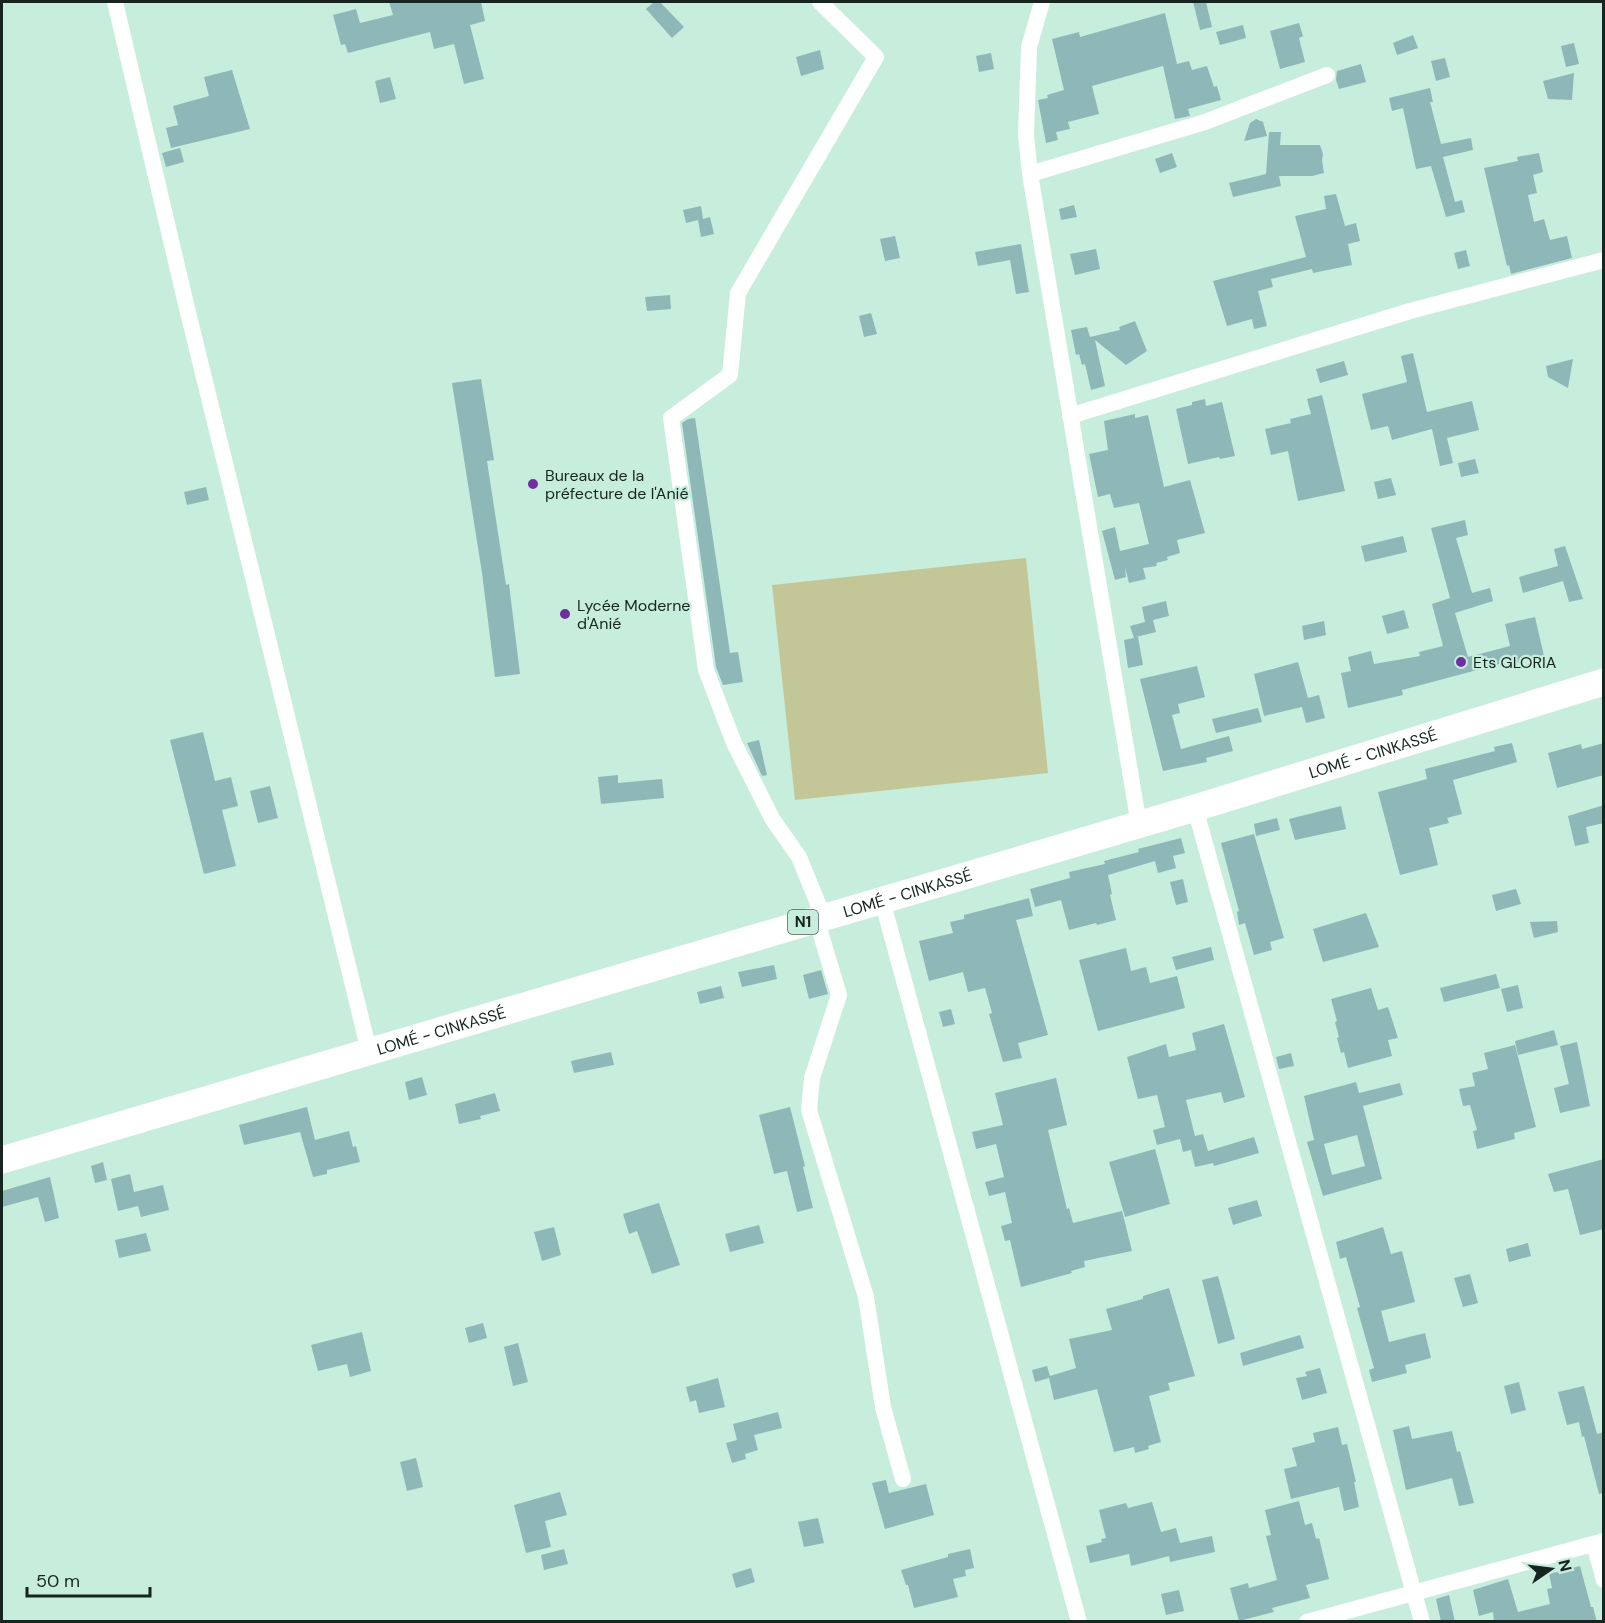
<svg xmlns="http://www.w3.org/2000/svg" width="1605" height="1623" font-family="'DM Sans',sans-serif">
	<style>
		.green { fill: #c3c797 }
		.building { fill: #8eb8b8; fill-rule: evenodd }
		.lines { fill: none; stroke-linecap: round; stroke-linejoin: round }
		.minor { stroke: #fff; stroke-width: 16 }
		.trunk { stroke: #fff; stroke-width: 27 }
		.poi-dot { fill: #702ea2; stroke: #c7eddd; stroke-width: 2 }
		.labels { text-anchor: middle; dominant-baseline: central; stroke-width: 4.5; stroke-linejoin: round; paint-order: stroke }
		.shield { fill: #c7eddd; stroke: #4b6158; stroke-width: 1.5 }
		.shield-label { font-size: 15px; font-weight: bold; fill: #16251f }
		.poi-label { font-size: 16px; fill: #16251f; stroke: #c7eddd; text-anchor: start }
		.street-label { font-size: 16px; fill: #16251f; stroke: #c7eddd }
	</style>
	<rect width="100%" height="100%" fill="#c7eddd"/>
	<!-- green -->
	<polygon class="green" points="1026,558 1048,773 795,800 772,585"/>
	<!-- building -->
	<g class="building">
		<polygon points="389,2 481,2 485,21 470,25 484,79 464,84 454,44 434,49 430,32 348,53 345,44 341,45 333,15 356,9 360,23 393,15"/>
		<polygon points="654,2 660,2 684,27 672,38 646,9"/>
		<polygon points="1193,2 1206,2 1212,27 1200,30"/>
		<polygon points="1165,13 1177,64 1189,61 1192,70 1207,66 1214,87 1217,86 1221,100 1188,109 1190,116 1175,119 1163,66 1092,86 1099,114 1068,122 1070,129 1056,132 1058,140 1046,143 1038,100 1048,98 1047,95 1064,90 1052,39 1079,32 1080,37"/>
		<polygon points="1299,23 1303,36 1299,38 1305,62 1280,69 1270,31"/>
		<polygon points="1243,25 1246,38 1220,45 1216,32"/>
		<polygon points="1413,35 1418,48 1397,55 1393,43"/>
		<polygon points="1574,43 1579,64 1566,67 1561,46"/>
		<polygon points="820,50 824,69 801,76 796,57"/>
		<polygon points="991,53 994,69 979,72 976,56"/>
		<polygon points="1445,58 1450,77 1436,81 1431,61"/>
		<polygon points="1361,64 1366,82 1339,89 1336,80 1337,71"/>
		<polygon points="232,70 250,129 171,148 166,128 178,125 173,106 209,96 204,77"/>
		<polygon points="1574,73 1572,100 1548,99 1543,81"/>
		<polygon points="390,77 396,99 380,103 375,81"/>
		<polygon points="1430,88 1433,102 1430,102 1441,144 1471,138 1473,150 1443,157 1455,202 1462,200 1465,212 1446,217 1431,166 1416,169 1403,108 1392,111 1389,98"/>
		<polygon points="1256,119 1263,122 1267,136 1244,141 1250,123"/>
		<polygon points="1269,132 1281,132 1280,145 1320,145 1323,154 1322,160 1324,173 1312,176 1279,176 1281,186 1233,197 1229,183 1266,174"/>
		<polygon points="180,148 184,162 166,167 162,153"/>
		<polygon points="1172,153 1177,167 1160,173 1155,159"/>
		<polygon points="1539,153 1543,172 1533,175 1537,193 1528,195 1534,222 1544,219 1550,240 1567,236 1572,258 1511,274 1509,265 1507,266 1484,168 1518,161 1517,157"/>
		<polygon points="1336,194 1345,226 1356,223 1360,241 1348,244 1352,265 1313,273 1312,269 1271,279 1273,287 1258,291 1267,326 1254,329 1252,319 1227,326 1213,281 1306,257 1295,216 1326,209 1324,196"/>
		<polygon points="1074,205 1077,217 1061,220 1059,209"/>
		<polygon points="701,206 703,219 710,217 714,234 701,237 698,220 686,223 683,210"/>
		<polygon points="895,236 900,258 885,261 880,239"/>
		<polygon points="1021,244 1029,292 1016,294 1010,260 978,266 975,252"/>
		<polygon points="1096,249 1100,269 1075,275 1070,254"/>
		<polygon points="1466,250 1470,266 1458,269 1454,253"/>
		<polygon points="670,295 671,309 647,311 645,297"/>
		<polygon points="871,313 877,334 864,337 859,316"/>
		<polygon points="1135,321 1147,351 1126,365 1095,340 1105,386 1091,390 1085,364 1082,365 1079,354 1076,355 1071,330 1087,327 1090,337 1120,330 1119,327"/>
		<polygon points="1413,353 1427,412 1472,401 1479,430 1447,438 1453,463 1440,466 1432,429 1392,440 1388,426 1371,430 1362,394 1407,382 1401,356"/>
		<polygon points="1573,359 1568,388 1548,377 1546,366"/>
		<polygon points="1344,361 1348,375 1320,383 1316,369"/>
		<polygon points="481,379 494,460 487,461 506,585 509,584 520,674 495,677 482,573 452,383"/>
		<polygon points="1322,395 1345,491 1298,501 1288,451 1271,455 1265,429 1291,423 1290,419 1311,414 1307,399"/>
		<polygon points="1205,399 1206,406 1222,402 1235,456 1220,459 1219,457 1188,464 1176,409 1192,405 1192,402"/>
		<polygon points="1135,414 1135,418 1148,415 1164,487 1190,480 1205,533 1177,540 1180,553 1167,557 1168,560 1156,563 1157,566 1143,568 1146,579 1129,583 1125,567 1126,577 1115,580 1102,531 1115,527 1120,551 1149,544 1139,503 1114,508 1110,494 1098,497 1089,454 1108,450 1104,421"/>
		<polygon points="695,418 730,653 738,652 743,682 723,685 716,667 682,423 688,419"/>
		<polygon points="1475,459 1479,473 1461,477 1458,463"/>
		<polygon points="1391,478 1396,495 1378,499 1374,482"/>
		<polygon points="206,487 209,500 187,505 184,492"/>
		<polygon points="1465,520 1468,535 1456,538 1472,593 1490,588 1493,601 1455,613 1468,657 1510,646 1505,624 1535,617 1544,656 1512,664 1511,661 1402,690 1403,695 1348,708 1341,673 1351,671 1348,657 1371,651 1374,664 1420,656 1419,652 1443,646 1432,604 1450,598 1431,528"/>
		<polygon points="1403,536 1407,552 1365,562 1361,546"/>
		<polygon points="1565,546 1583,599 1569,602 1563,581 1523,593 1519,577 1558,566 1554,549"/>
		<polygon points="1166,601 1169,616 1153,620 1156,632 1136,637 1138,637 1143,665 1128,668 1124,640 1134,638 1130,626 1145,622 1142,607"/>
		<polygon points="1404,610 1409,628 1387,634 1382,616"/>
		<polygon points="1324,621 1326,635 1304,640 1302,626"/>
		<polygon points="1298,662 1308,698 1319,695 1325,718 1306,723 1302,707 1264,716 1254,674"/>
		<polygon points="1197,666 1205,697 1178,704 1180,713 1172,715 1181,749 1229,736 1233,751 1206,758 1207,762 1163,771 1140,679"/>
		<polygon points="1258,708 1262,722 1216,733 1212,719"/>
		<polygon points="203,732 215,781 231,777 238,806 222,810 236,866 204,874 170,740"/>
		<polygon points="759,740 767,775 762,776 747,743"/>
		<polygon points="1512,743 1517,762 1453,780 1462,814 1447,818 1449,823 1429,828 1438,865 1400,875 1378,792 1427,779 1425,769 1495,751 1494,747"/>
		<polygon points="1604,743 1604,775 1557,788 1548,753 1581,744 1582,749"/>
		<polygon points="618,775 618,783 662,779 664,798 601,804 598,777"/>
		<polygon points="270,786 278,818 258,823 250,791"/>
		<polygon points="1604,805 1604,823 1586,827 1589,843 1575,846 1568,816"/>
		<polygon points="1341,806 1346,829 1295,840 1289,819"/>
		<polygon points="1277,818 1280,830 1256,836 1254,824"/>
		<polygon points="1254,834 1284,938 1270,942 1272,950 1254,955 1245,923 1239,925 1237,912 1239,911 1221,843"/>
		<polygon points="1181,838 1185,853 1173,856 1176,868 1158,873 1155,861 1108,875 1112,894 1110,895 1116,920 1097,925 1096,923 1069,930 1061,900 1035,907 1030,889 1070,878 1069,872 1105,864 1104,861 1139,852 1138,849"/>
		<polygon points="1183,879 1188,902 1176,905 1170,882"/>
		<polygon points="1516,889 1521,904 1496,911 1492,895"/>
		<polygon points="1029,898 1033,916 1016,920 1048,1035 1018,1043 1022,1058 1003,1062 989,1014 992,1013 985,988 968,992 963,972 929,981 919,941 953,933 950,922 964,919 964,915"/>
		<polygon points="1366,913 1379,947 1323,962 1313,929"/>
		<polygon points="1557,921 1558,932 1534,938 1530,922"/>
		<polygon points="1211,947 1214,960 1176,970 1172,957"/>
		<polygon points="1126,948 1131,971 1146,967 1150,983 1177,976 1185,1008 1098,1031 1079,960"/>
		<polygon points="774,965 777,979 742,987 738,972"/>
		<polygon points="821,970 828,994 809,999 803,975"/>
		<polygon points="1496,974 1500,988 1444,1002 1440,988"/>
		<polygon points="1518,985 1523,1008 1507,1012 1501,989"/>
		<polygon points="721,986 724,998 700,1004 697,992"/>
		<polygon points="1371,988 1378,1010 1388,1007 1398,1038 1388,1040 1392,1056 1348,1068 1344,1052 1341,1053 1337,1038 1339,1037 1335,1022 1337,1021 1331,999"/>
		<polygon points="951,1009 955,1024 943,1027 939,1012"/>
		<polygon points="1224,1024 1245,1097 1224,1103 1221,1092 1186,1100 1195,1136 1203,1134 1208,1151 1254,1137 1259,1153 1214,1166 1213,1163 1195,1167 1191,1150 1183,1152 1180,1139 1157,1145 1153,1130 1165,1127 1157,1095 1138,1099 1127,1057 1166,1044 1169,1057 1196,1050 1192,1033"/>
		<polygon points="1554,1030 1558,1045 1518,1055 1515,1041"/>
		<polygon points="1577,1042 1590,1106 1560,1113 1554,1088 1569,1084 1560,1046"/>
		<polygon points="1515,1045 1536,1127 1514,1133 1515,1139 1477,1149 1473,1131 1477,1130 1470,1105 1463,1106 1459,1089 1475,1086 1472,1073 1488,1069 1484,1053"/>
		<polygon points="611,1052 614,1065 574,1073 571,1061"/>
		<polygon points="1291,1053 1294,1066 1279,1069 1276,1057"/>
		<polygon points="422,1077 427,1095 409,1100 405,1082"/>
		<polygon points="1056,1078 1067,1125 1048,1130 1067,1209 1069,1208 1073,1223 1122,1211 1132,1251 1084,1261 1085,1267 1071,1271 1072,1273 1021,1287 1010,1240 1005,1241 1001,1226 1012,1223 1005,1192 989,1196 985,1182 1004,1177 996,1144 976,1149 972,1132 1003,1125 995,1093"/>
		<path d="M1356,1082L1359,1093L1400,1083L1403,1095L1363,1106L1382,1179L1323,1196L1307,1142L1314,1140L1304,1096ZM1357,1135L1365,1166L1332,1175L1324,1144Z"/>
		<polygon points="495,1093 500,1111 480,1116 481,1119 459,1124 455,1104"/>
		<polygon points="307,1107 315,1140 349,1131 353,1147 356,1146 360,1162 327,1170 327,1174 313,1177 300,1132 244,1145 239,1125"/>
		<polygon points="790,1107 805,1166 803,1167 813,1208 797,1212 787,1171 774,1174 759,1115"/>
		<polygon points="1155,1149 1170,1204 1125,1217 1109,1162"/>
		<polygon points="1604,1159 1604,1229 1580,1235 1568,1189 1554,1192 1548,1174"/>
		<polygon points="103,1162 107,1180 95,1183 91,1166"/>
		<polygon points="130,1174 134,1192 163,1185 169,1210 141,1217 138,1206 118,1211 111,1179"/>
		<polygon points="50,1177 59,1218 45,1222 38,1197 2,1207 2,1191"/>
		<polygon points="1257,1200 1262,1216 1233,1225 1228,1208"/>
		<polygon points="659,1203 680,1265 652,1274 637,1231 629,1234 623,1214"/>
		<polygon points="759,1225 764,1243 730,1252 725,1234"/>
		<polygon points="554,1227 561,1255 542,1261 534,1232"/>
		<polygon points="1383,1227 1391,1254 1402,1251 1415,1302 1381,1311 1389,1342 1425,1333 1431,1358 1405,1365 1407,1373 1372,1382 1369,1370 1374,1368 1357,1308 1360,1307 1346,1257 1340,1259 1336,1242"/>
		<polygon points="146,1233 151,1251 119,1258 115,1240"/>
		<polygon points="1528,1243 1531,1256 1509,1262 1506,1249"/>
		<polygon points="1470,1274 1478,1303 1463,1307 1454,1278"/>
		<polygon points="1218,1276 1235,1339 1218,1344 1202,1280"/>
		<polygon points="1169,1288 1195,1376 1168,1383 1170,1390 1149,1396 1161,1442 1148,1446 1149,1449 1135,1453 1134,1447 1114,1452 1097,1389 1054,1400 1049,1378 1035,1382 1032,1370 1047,1366 1050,1376 1076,1368 1069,1339 1112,1330 1106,1309 1143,1299 1143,1296"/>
		<polygon points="483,1323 487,1338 469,1343 465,1328"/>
		<polygon points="362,1332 371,1371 350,1377 347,1364 318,1371 311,1345"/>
		<polygon points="1300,1335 1304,1348 1243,1366 1240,1353"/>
		<polygon points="518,1343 528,1382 513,1386 504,1347"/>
		<polygon points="1320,1368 1327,1393 1302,1400 1296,1378 1307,1376 1305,1372"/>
		<polygon points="718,1378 725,1407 699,1413 696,1400 690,1402 686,1387"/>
		<polygon points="1519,1382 1526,1410 1511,1414 1504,1386"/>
		<polygon points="1584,1386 1597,1434 1604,1432 1604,1493 1599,1494 1584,1436 1582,1437 1579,1422 1567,1425 1558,1392"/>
		<polygon points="778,1412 782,1428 754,1435 758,1450 745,1454 746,1459 732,1463 726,1443 737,1440 733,1424"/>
		<polygon points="1409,1426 1412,1439 1452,1431 1457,1452 1460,1451 1474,1503 1459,1506 1452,1478 1406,1490 1393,1430"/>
		<polygon points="1338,1427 1342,1445 1347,1444 1356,1482 1354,1482 1359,1507 1344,1511 1339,1487 1291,1499 1284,1469 1297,1466 1292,1448 1315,1442 1313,1433"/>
		<polygon points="416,1458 423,1487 407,1491 400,1462"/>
		<polygon points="886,1480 889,1493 926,1484 934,1515 885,1529 872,1483"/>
		<polygon points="560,1492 567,1515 545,1521 551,1547 526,1553 514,1505"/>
		<polygon points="1299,1501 1305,1525 1312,1523 1316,1539 1319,1538 1329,1579 1306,1585 1310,1598 1272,1608 1274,1612 1239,1621 1230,1588 1248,1583 1249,1588 1277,1580 1266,1536 1271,1535 1265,1510"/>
		<polygon points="1152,1502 1161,1532 1176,1528 1180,1543 1212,1536 1215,1552 1170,1562 1169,1556 1131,1566 1129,1554 1090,1563 1086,1546 1102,1542 1101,1539 1106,1538 1099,1510 1126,1503 1128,1508"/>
		<polygon points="818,1518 824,1543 804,1547 798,1522"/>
		<polygon points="564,1549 568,1564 544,1570 541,1555"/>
		<polygon points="970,1549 974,1568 965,1570 966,1576 953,1579 958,1597 914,1608 908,1585 906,1585 901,1570 948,1557 948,1554"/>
		<polygon points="1580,1566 1591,1607 1593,1607 1597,1622 1494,1622 1493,1612 1479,1616 1473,1590 1508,1579 1518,1612 1550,1604 1547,1589 1552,1588 1549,1574"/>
		<polygon points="751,1568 755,1582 736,1588 732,1574"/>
		<polygon points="1179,1590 1184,1611 1166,1615 1161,1594"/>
		<polygon points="1449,1595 1455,1622 1441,1622 1436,1599"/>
	</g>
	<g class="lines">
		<!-- minor -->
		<g class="minor">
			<polyline points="115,2 185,300 369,1051"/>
			<polyline points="820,2 876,57 738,293 730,375 671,418 706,670 734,743 773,820 799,857 823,916"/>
			<polyline points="1042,2 1029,47 1026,135 1030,174 1139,825"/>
			<polyline points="1030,174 1205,122 1327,75"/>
			<polyline points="1070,416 1410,311 1604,260"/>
			<polyline points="1195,808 1422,1622"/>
			<polyline points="882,900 1079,1622"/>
			<polyline points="816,918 839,995 812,1078 809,1110 866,1297 883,1407 903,1479"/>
			<polyline points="1594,1544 1604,1580"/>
			<polyline points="1307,1622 1604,1541"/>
		</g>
		<!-- trunk -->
		<path class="trunk" id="s1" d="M2,1160L1195,808L1604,682"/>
	</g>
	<!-- markers -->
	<g class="poi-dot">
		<circle cx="533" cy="484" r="6"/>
		<circle cx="565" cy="614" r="6"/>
		<circle cx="1461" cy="662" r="6"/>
	</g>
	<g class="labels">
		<!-- shield labels -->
		<rect class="shield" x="788" y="910" width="30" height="24" rx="4.5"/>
		<g class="shield-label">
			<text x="803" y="922">N1</text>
		</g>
		<!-- poi labels -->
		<g class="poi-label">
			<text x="545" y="475">Bureaux de la<tspan x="545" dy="18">préfecture de l'Anié</tspan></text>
			<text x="577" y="605">Lycée Moderne<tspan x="577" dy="18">d'Anié</tspan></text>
			<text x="1473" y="662">Ets GLORIA</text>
		</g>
		<!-- street labels -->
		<g class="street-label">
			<text stroke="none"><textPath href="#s1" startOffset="1430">LOMÉ - CINKASSÉ</textPath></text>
			<text stroke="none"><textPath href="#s1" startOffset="944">LOMÉ - CINKASSÉ</textPath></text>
			<text stroke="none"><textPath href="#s1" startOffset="458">LOMÉ - CINKASSÉ</textPath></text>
		</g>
	</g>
	<!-- border -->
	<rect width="1605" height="1623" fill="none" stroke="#16251f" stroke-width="6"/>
	<!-- north arrow -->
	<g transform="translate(1551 1569) rotate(76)" stroke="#c7eddd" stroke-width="4.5" paint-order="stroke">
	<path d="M0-4.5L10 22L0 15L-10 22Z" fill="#16251f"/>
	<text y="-9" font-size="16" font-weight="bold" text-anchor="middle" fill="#16251f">N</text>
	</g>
	<!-- scale -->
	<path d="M27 1587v9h123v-9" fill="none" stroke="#16251f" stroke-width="3"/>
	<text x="36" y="1587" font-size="18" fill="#16251f" stroke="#c7eddd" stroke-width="4.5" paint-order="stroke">50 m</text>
</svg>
